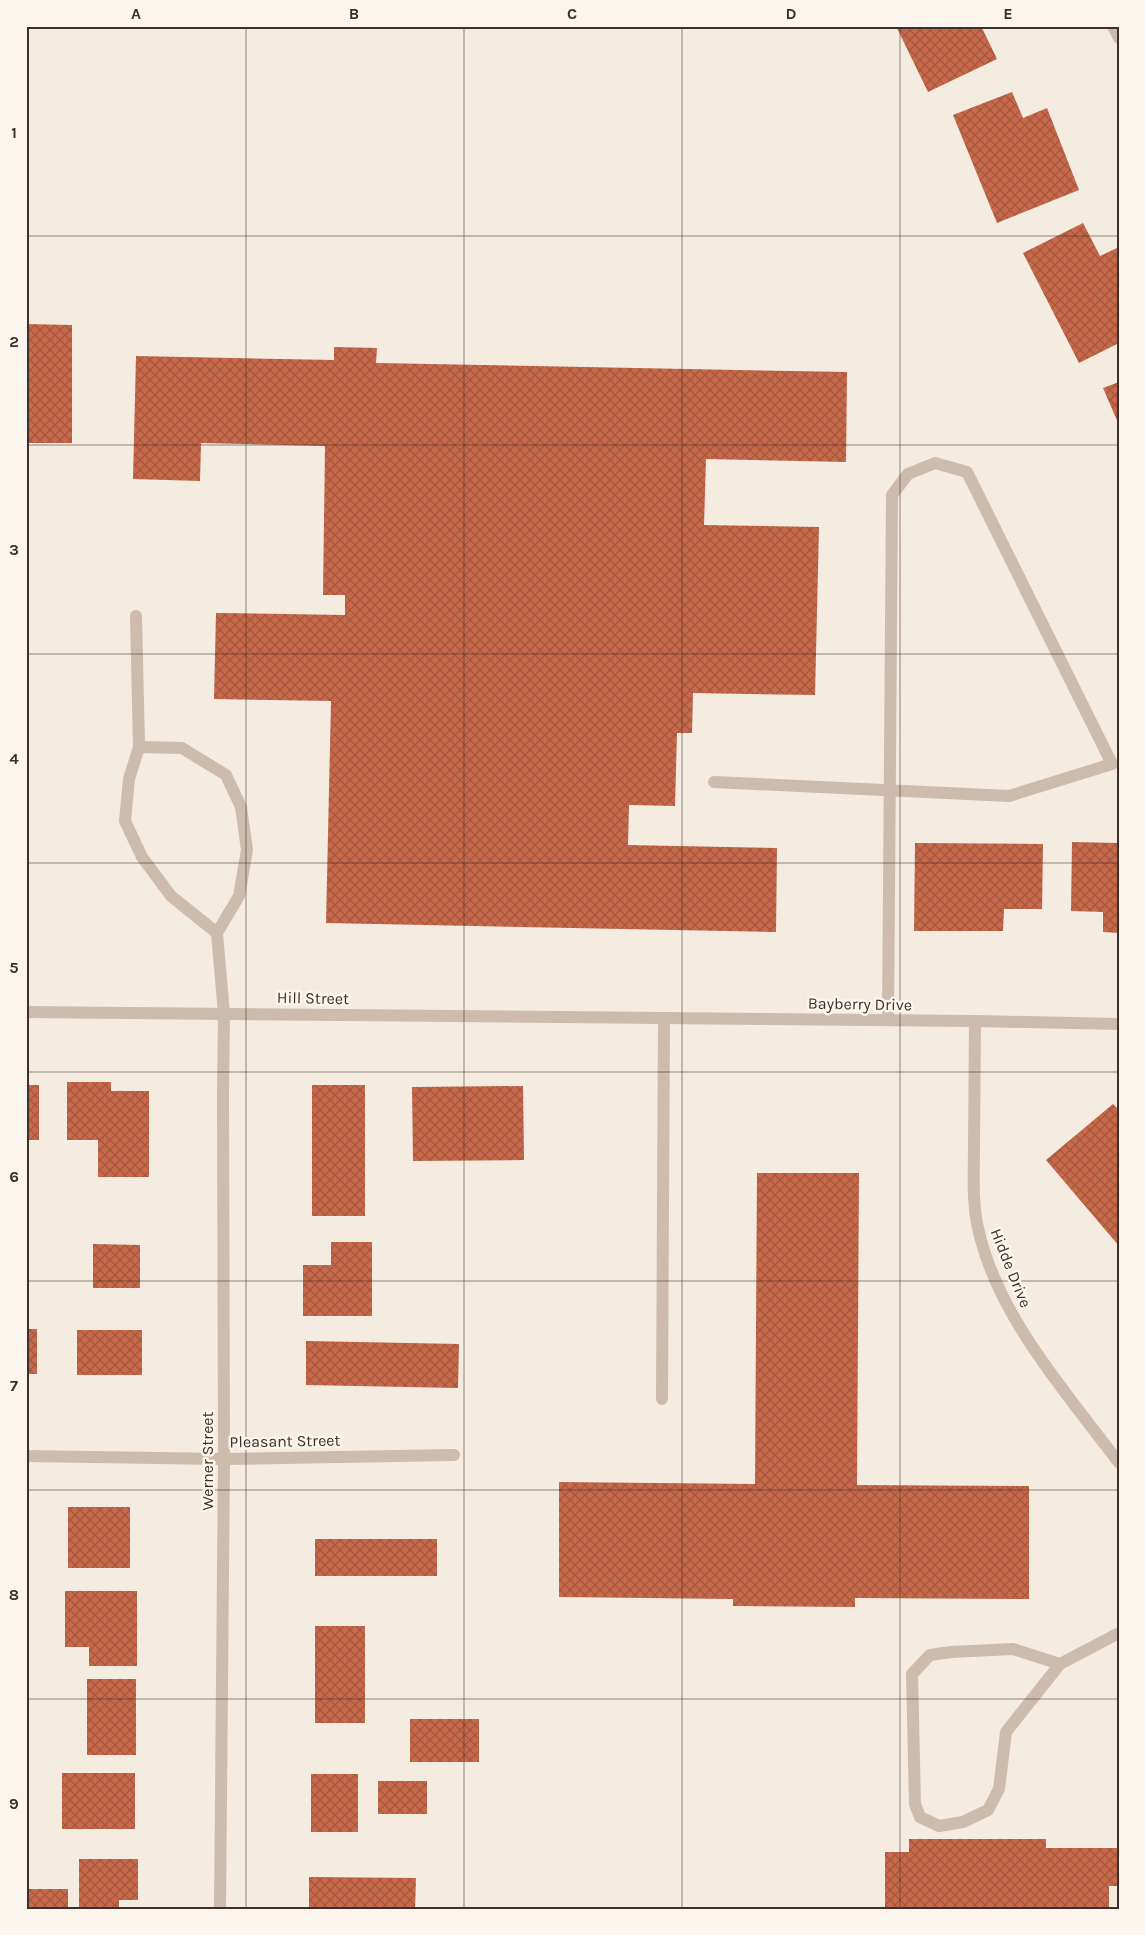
<svg xmlns="http://www.w3.org/2000/svg" width="1145" height="1935" font-family="Karla,sans-serif">
	<style>
		.building { fill: url(#building-cross-hatch) }
		.lines { fill: none; stroke-linecap: round; stroke-linejoin: round }
		.service { stroke: #cdbbac; stroke-width: 12 }
		.minor { stroke: #cdbbac; stroke-width: 12 }
		.grid { fill: none; stroke: #3b302b; stroke-width: 1; stroke-opacity: 0.55 }
		.labels { text-anchor: middle; dominant-baseline: central; stroke-width: 5; stroke-linejoin: round; paint-order: stroke }
		.street-label { font-size: 16px; fill: #3b302b; stroke: #fbf5ee }
		.neatline { fill: none; stroke: #3b302b; stroke-width: 2 }
		.grid-label { font-size: 16px; text-anchor: middle; font-weight: bold; fill: #3b302b }
	</style>
	<defs>
		<pattern id="building-cross-hatch" width="8" height="8" patternUnits="userSpaceOnUse" patternTransform="scale(1.25)"><rect width="8" height="8" fill="#c8694b"/><path d="M0 0l8 8M0 8l8-8" fill="none" stroke="#a4573f"/></pattern>
	</defs>
	<rect width="100%" height="100%" fill="#f4ebe1"/>
	<!-- building -->
	<g class="building">
		<polygon points="896,26 981,26 997,59 928,92"/>
		<polygon points="1012,92 1023,118 1047,108 1079,190 997,223 953,115"/>
		<polygon points="1083,223 1100,256 1119,247 1119,343 1079,363 1023,253"/>
		<polygon points="26,324 72,325 72,443 26,443"/>
		<polygon points="334,347 377,348 376,363 847,372 846,462 706,459 704,525 819,527 815,695 693,693 692,733 677,733 675,806 629,805 628,845 777,848 776,932 326,923 331,701 214,699 216,613 345,615 345,595 323,595 325,446 201,443 200,481 133,479 136,356 334,360"/>
		<polygon points="1119,382 1119,425 1103,388"/>
		<polygon points="1072,842 1119,843 1119,933 1103,932 1103,912 1071,911"/>
		<polygon points="915,843 1043,844 1042,909 1004,909 1003,931 914,931"/>
		<polygon points="67,1082 111,1082 111,1091 149,1091 149,1177 98,1177 98,1140 67,1140"/>
		<rect x="26" y="1085" width="13" height="55"/>
		<rect x="312" y="1085" width="53" height="131"/>
		<polygon points="523,1086 524,1160 413,1161 412,1087"/>
		<polygon points="1113,1104 1119,1110 1119,1246 1046,1160"/>
		<polygon points="757,1173 859,1173 857,1485 1029,1486 1029,1599 855,1598 855,1607 733,1606 733,1599 559,1597 559,1482 755,1484"/>
		<polygon points="331,1242 372,1242 372,1316 303,1316 303,1265 331,1265"/>
		<polygon points="93,1244 140,1245 140,1288 93,1288"/>
		<rect x="26" y="1329" width="11" height="45"/>
		<rect x="77" y="1330" width="65" height="45"/>
		<polygon points="306,1341 459,1344 458,1388 306,1385"/>
		<rect x="68" y="1507" width="62" height="61"/>
		<rect x="315" y="1539" width="122" height="37"/>
		<polygon points="65,1591 137,1591 137,1666 89,1666 89,1647 65,1647"/>
		<rect x="315" y="1626" width="50" height="97"/>
		<rect x="87" y="1679" width="49" height="76"/>
		<rect x="410" y="1719" width="69" height="43"/>
		<rect x="62" y="1773" width="73" height="56"/>
		<rect x="311" y="1774" width="47" height="58"/>
		<rect x="378" y="1781" width="49" height="33"/>
		<polygon points="909,1839 1046,1839 1046,1848 1117,1848 1117,1882 1119,1882 1119,1886 1109,1886 1109,1909 885,1909 885,1852 909,1852"/>
		<polygon points="79,1859 138,1859 138,1900 119,1900 119,1909 79,1909"/>
		<polygon points="309,1877 416,1878 415,1909 309,1909"/>
		<rect x="26" y="1889" width="42" height="20"/>
	</g>
	<g class="lines">
		<!-- service -->
		<g class="service">
			<polyline points="136,616 139,747"/>
			<polyline points="714,782 1009,796 1112,764 967,472 935,463 908,474 892,495 888,1020"/>
			<polyline points="217,933 171,896 142,857 125,821 129,779 139,747 182,748 226,775 241,807 247,850 239,896 217,933 224,1014"/>
			<polyline points="662,1399 664,1018"/>
			<polygon points="1013,1649 1060,1664 1006,1732 999,1789 988,1810 963,1822 939,1826 920,1817 915,1804 912,1674 930,1655 951,1652"/>
		</g>
		<!-- minor -->
		<g class="minor">
			<polyline points="1113,26 1119,38"/>
			<polyline points="26,1012 975,1021 1119,1024"/>
			<path d="M975,1021C975,1062 974,1104 974,1146C974,1173 972,1202 978,1228C997,1316 1066,1392 1119,1463"/>
			<polyline points="26,1456 224,1459 454,1455"/>
			<polyline points="1060,1664 1119,1633"/>
			<polyline points="220,1909 224,1459 223,1095 224,1014"/>
		</g>
	</g>
	<!-- grid -->
	<path class="grid" d="M246,26V1909M464,26V1909M682,26V1909M900,26V1909M26,236H1119M26,445H1119M26,654H1119M26,863H1119M26,1072H1119M26,1281H1119M26,1490H1119M26,1699H1119"/>
	<g class="labels">
		<!-- street labels -->
		<g class="street-label">
			<text transform="translate(313 998) rotate(1)">Hill Street</text>
			<text transform="translate(860 1004) rotate(1)">Bayberry Drive</text>
			<text transform="translate(1011 1268) rotate(68)">Hidde Drive</text>
			<text transform="translate(285 1441) rotate(-1)">Pleasant Street</text>
			<text transform="translate(207 1461) rotate(-90)">Werner Street</text>
		</g>
	</g>
	<!-- border -->
	<rect width="1145" height="1935" fill="none" stroke="#fbf5ee" stroke-width="55"/>
	<rect x="28" y="28" width="1090" height="1880" class="neatline"/>
	<g class="grid-label">
		<text x="136" y="19">A</text>
		<text x="354" y="19">B</text>
		<text x="572" y="19">C</text>
		<text x="791" y="19">D</text>
		<text x="1008" y="19">E</text>
		<text x="14" y="138">1</text>
		<text x="14" y="347">2</text>
		<text x="14" y="555">3</text>
		<text x="14" y="764">4</text>
		<text x="14" y="973">5</text>
		<text x="14" y="1182">6</text>
		<text x="14" y="1391">7</text>
		<text x="14" y="1600">8</text>
		<text x="14" y="1809">9</text>
	</g>
</svg>
